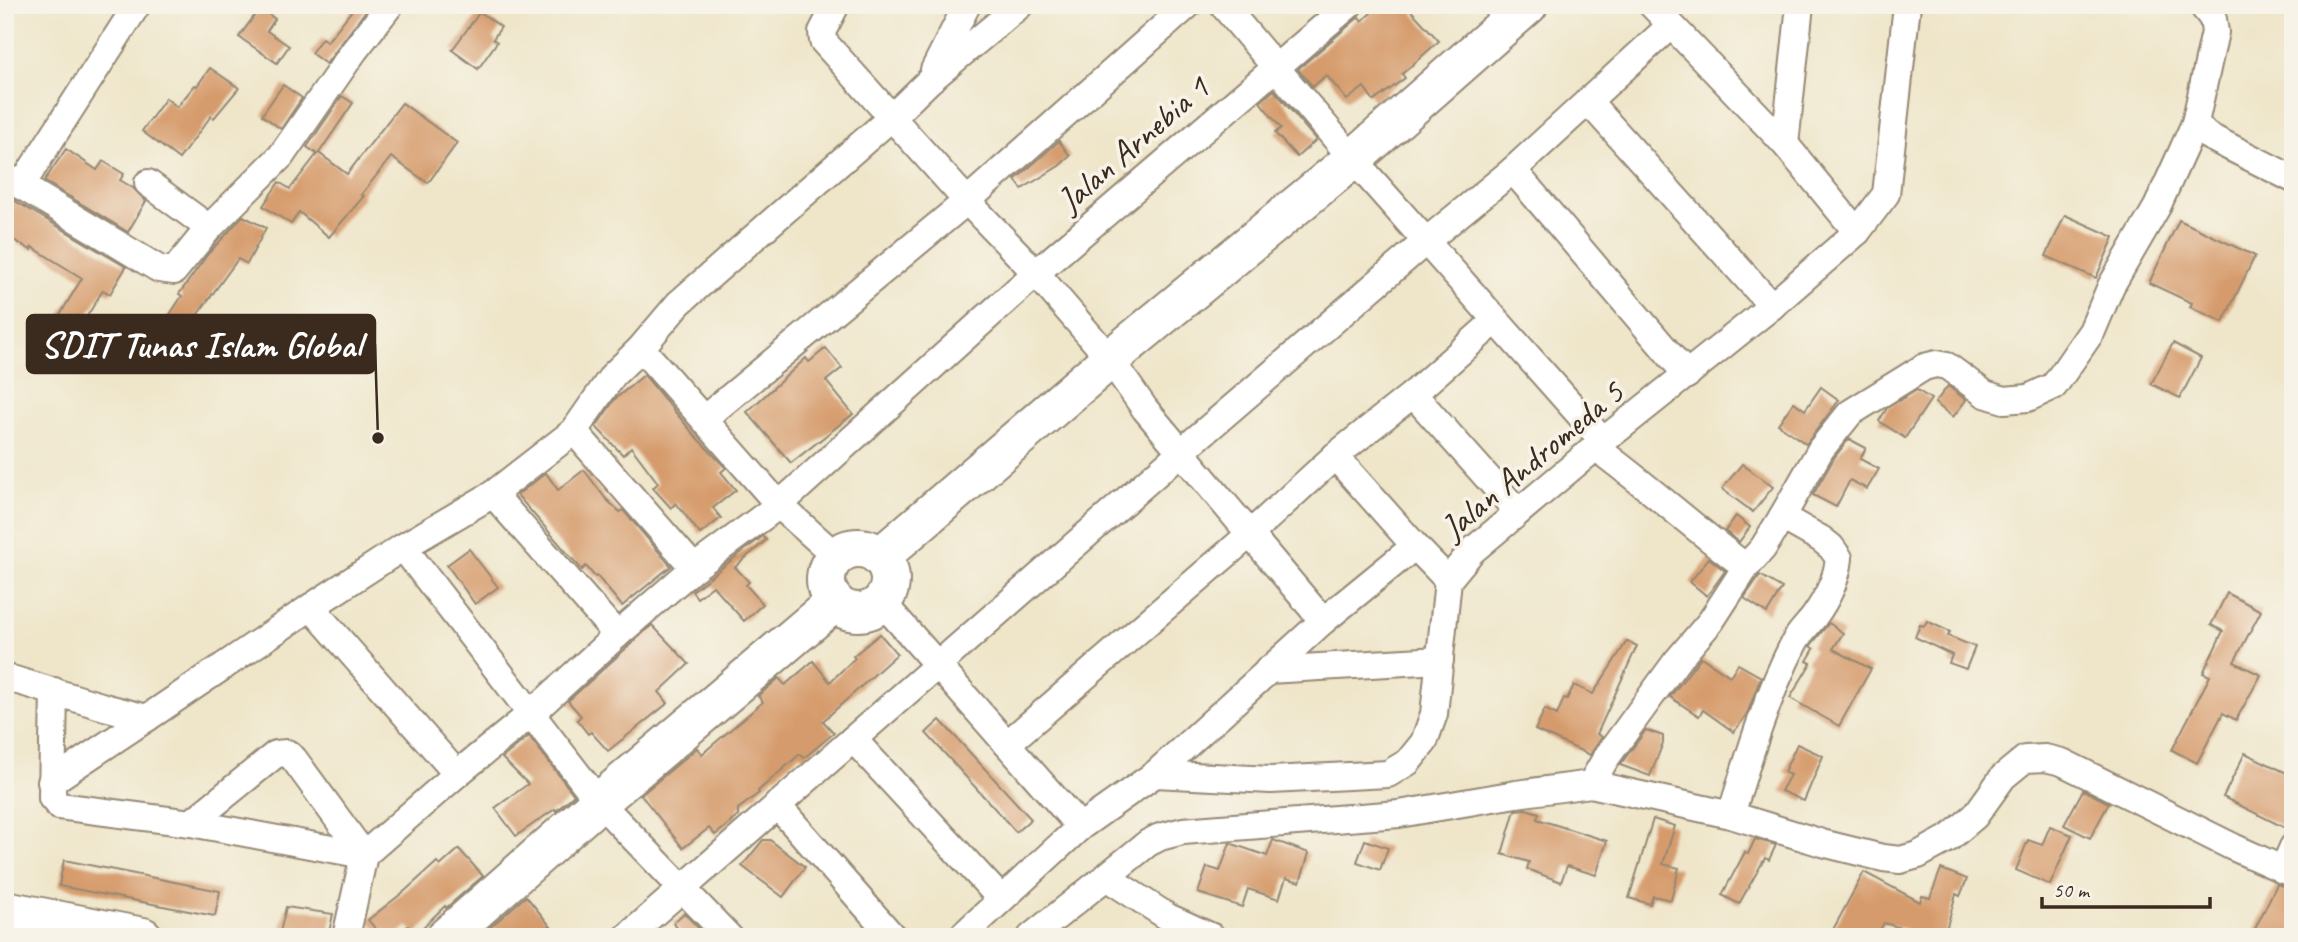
<svg xmlns="http://www.w3.org/2000/svg" width="2298" height="942" font-family="Caveat,sans-serif">
	<style>
		.building { fill: #d69b6c }
		.lines { fill: none; stroke-linecap: round; stroke-linejoin: round }
		.street-casing { stroke: #958874; stroke-width: 30 }
		.secondary-casing { stroke: #958874; stroke-width: 42 }
		.street { stroke: #fff; stroke-width: 26 }
		.secondary { stroke: #fff; stroke-width: 38 }
		.labels { text-anchor: middle; dominant-baseline: central; stroke-width: 7; stroke-linejoin: round; paint-order: stroke }
		.street-label { font-size: 35px; fill: #3b2a1e; stroke: #f7f3e8 }
		.leader { fill: none; stroke: #3b2a1e; stroke-width: 2.5 }
		.callout-dot { fill: #3b2a1e; stroke: #f7f3e8; stroke-width: 2.5 }
		.callout { fill: #3b2a1e; stroke: #3b2a1e; stroke-width: 2.5 }
		.callout-label { font-size: 37px; text-anchor: middle; font-weight: bold; fill: #fff }
	</style>
	<rect width="100%" height="100%" fill="#f7f3e8"/>
	<filter id="ink" filterUnits="userSpaceOnUse"><feTurbulence type="fractalNoise" baseFrequency=".0143" numOctaves="2"/><feDisplacementMap in="SourceGraphic" scale="14" xChannelSelector="R" yChannelSelector="G"/><feConvolveMatrix kernelMatrix="1 2 1 2 8 2 1 2 1" color-interpolation-filters="sRGB"/></filter>
	<filter id="wash" filterUnits="userSpaceOnUse"><feTurbulence type="fractalNoise" baseFrequency=".00686" numOctaves="4" result="noise"/><feDisplacementMap in="SourceGraphic" scale="28" xChannelSelector="R" yChannelSelector="G"/><feGaussianBlur stdDeviation="1.57" result="paint"/><feColorMatrix in="noise" values="0 0 0 0 0 0 0 0 0 0 0 0 0 0 0 0 0 1.4 0 .05"/><feComposite in="paint" operator="in"/></filter>
	<g filter="url(#wash)">
		<rect width="100%" height="100%" fill="#efe6ca"/>
		<g id="blocks">
			<!-- building -->
			<g class="building">
				<polygon points="356,5 370,5 326,64 311,53 322,38 327,42"/>
				<polygon points="1380,5 1406,5 1439,41 1402,74 1405,78 1374,101 1364,87 1347,100 1326,75 1313,87 1298,69 1359,17 1362,21"/>
				<polygon points="260,8 275,19 267,31 289,46 277,63 239,37"/>
				<polygon points="480,12 501,27 493,39 497,42 478,69 452,50"/>
				<polygon points="210,68 239,88 214,118 211,116 179,159 142,131 166,98 177,107 195,85 197,86"/>
				<polygon points="283,85 302,98 281,129 262,115"/>
				<polygon points="1274,90 1316,140 1297,157 1275,133 1281,128 1260,102"/>
				<polygon points="342,96 353,103 319,153 347,174 402,103 457,143 428,183 391,157 361,195 364,196 329,237 299,212 291,224 263,206 279,182 290,189 317,154 307,147"/>
				<polygon points="1059,141 1070,156 1059,166 1022,189 1015,180"/>
				<polygon points="66,149 97,170 103,161 124,174 120,180 133,188 146,201 128,232 44,181"/>
				<polygon points="5,195 126,267 110,294 103,290 75,336 55,323 82,278 32,247 31,250 5,235 5,227 13,214 5,209"/>
				<polygon points="2065,215 2114,237 2096,278 2046,256"/>
				<polygon points="243,216 266,228 247,264 238,259 198,314 200,316 189,333 167,319 182,296 179,294 208,254"/>
				<polygon points="2179,220 2255,256 2223,322 2190,307 2192,303 2149,283"/>
				<polygon points="2173,343 2201,358 2180,398 2151,384"/>
				<polygon points="826,348 842,368 826,381 853,414 791,463 747,412 806,358 809,362"/>
				<polygon points="644,375 697,438 726,468 721,472 736,490 713,508 721,518 700,534 676,503 671,508 653,488 658,483 631,447 623,455 596,427 615,399"/>
				<polygon points="1948,386 1966,400 1953,417 1935,403"/>
				<polygon points="1821,387 1839,400 1806,444 1778,424 1794,402 1805,410"/>
				<polygon points="1917,390 1931,399 1905,438 1879,421 1887,408"/>
				<polygon points="1849,439 1866,448 1860,459 1879,469 1867,489 1850,480 1836,507 1813,495 1834,458"/>
				<polygon points="1742,464 1773,487 1753,512 1722,489"/>
				<polygon points="584,470 606,499 620,512 623,510 671,566 622,606 597,576 595,577 586,566 582,570 517,495 546,473 558,490"/>
				<polygon points="1736,516 1750,527 1739,542 1725,531"/>
				<polygon points="763,536 766,540 735,567 749,582 746,585 763,604 744,621 713,586 697,598 692,591"/>
				<polygon points="469,549 498,587 475,604 447,565"/>
				<polygon points="1709,558 1725,571 1707,596 1690,582"/>
				<polygon points="1760,575 1782,588 1767,613 1744,598"/>
				<polygon points="2227,593 2261,611 2234,662 2261,675 2236,720 2223,713 2197,763 2172,750 2210,676 2203,673 2223,631 2211,625"/>
				<polygon points="1927,621 1950,632 1948,636 1975,647 1966,669 1949,663 1952,655 1915,637 1920,625 1924,626"/>
				<polygon points="1829,623 1843,633 1833,649 1871,669 1839,726 1790,698 1811,663 1807,661 1814,649 1810,646"/>
				<polygon points="652,625 689,664 659,692 668,703 608,751 591,732 588,734 577,720 581,716 568,701"/>
				<polygon points="880,634 897,654 823,721 834,733 804,758 800,754 758,791 759,793 738,809 738,816 724,828 715,835 709,828 683,848 641,795 697,748 702,754 763,702 758,696 779,678 785,685 813,661 830,682 855,658 853,656"/>
				<polygon points="1627,641 1637,646 1597,734 1602,737 1590,755 1535,730 1545,709 1557,715 1564,698 1567,699 1574,685 1593,694"/>
				<polygon points="1701,657 1730,676 1738,664 1761,677 1747,714 1734,732 1703,710 1699,716 1670,697"/>
				<polygon points="940,720 1031,819 1016,832 926,733"/>
				<polygon points="1646,730 1663,736 1663,743 1650,776 1620,765"/>
				<polygon points="529,736 574,795 556,811 555,809 516,836 495,808 528,784 502,758"/>
				<polygon points="1797,744 1823,756 1804,801 1781,791 1790,775 1784,772"/>
				<polygon points="2245,753 2293,776 2293,817 2287,829 2223,797"/>
				<polygon points="2083,790 2109,803 2090,838 2064,825"/>
				<polygon points="1526,809 1539,813 1537,819 1607,841 1596,875 1567,866 1561,882 1527,869 1529,862 1502,854 1515,810"/>
				<polygon points="1653,819 1675,826 1663,864 1679,868 1671,900 1653,896 1650,904 1629,898"/>
				<polygon points="2050,826 2072,835 2050,885 2016,870 2028,840 2042,845"/>
				<polygon points="1755,839 1776,845 1769,860 1765,858 1739,904 1722,895 1745,852 1748,854"/>
				<polygon points="763,840 770,840 805,867 783,897 742,866"/>
				<polygon points="1273,840 1309,853 1300,882 1286,878 1279,899 1248,889 1242,907 1198,893 1207,867 1220,871 1230,843 1267,856"/>
				<polygon points="1365,840 1388,848 1380,870 1357,862"/>
				<polygon points="459,849 483,876 446,908 445,906 416,934 408,926 394,937 382,937 368,920 406,890 437,862 440,866"/>
				<polygon points="64,860 220,891 215,916 59,886"/>
				<polygon points="1941,869 1967,879 1960,896 1956,894 1944,937 1933,937 1884,923 1876,937 1829,937 1864,872 1920,902 1922,896 1930,898"/>
				<polygon points="2277,884 2293,889 2293,937 2251,937"/>
				<polygon points="526,896 559,937 479,937"/>
				<polygon points="286,907 333,914 328,937 300,937 280,932"/>
				<polygon points="684,913 707,937 685,937 673,923"/>
			</g>
		</g>
	</g>
	<g filter="url(#ink)">
		<use href="#blocks" fill-opacity="0" stroke="#958874" stroke-width="2"/>
		<g class="lines">
			<!-- street casing -->
			<g class="street-casing">
				<g id="street">
					<polyline points="836,5 822,32 823,41 967,201 1036,273 1110,359 1145,409 1323,621"/>
					<polyline points="1223,5 1353,159 1603,441"/>
					<polyline points="1652,5 1785,144 1857,232"/>
					<polyline points="2202,5 2213,19 2215,32 2195,123 2206,135 2293,179"/>
					<polyline points="934,70 967,5"/>
					<polyline points="1588,101 1772,306"/>
					<polyline points="1785,144 1800,5"/>
					<polyline points="1513,170 1687,375"/>
					<polyline points="5,176 159,269 174,271 209,228 281,156 354,51 390,5"/>
					<polyline points="148,183 209,228"/>
					<polyline points="21,186 137,5"/>
					<polyline points="641,348 779,505 837,557"/>
					<polyline points="1413,394 1518,512"/>
					<polyline points="705,418 967,201 1188,5"/>
					<polyline points="574,431 694,568"/>
					<path d="M1596,448C1648,486 1695,529 1746,567"/>
					<polyline points="1335,456 1415,546 1448,580"/>
					<polyline points="493,494 617,635"/>
					<polyline points="1782,517 1821,449 1850,413 1924,367 1936,364 1947,366 1985,394 2004,400 2028,398 2054,386 2092,331 2111,286 2157,207 2195,123"/>
					<polyline points="403,547 599,802 729,937"/>
					<polyline points="882,602 1080,827"/>
					<polyline points="311,607 457,774"/>
					<polyline points="1268,670 1440,660"/>
					<polyline points="5,677 108,708 147,718 311,607 403,547 493,494 574,431 613,375 641,348 679,303 892,117 929,81 1020,5"/>
					<polyline points="54,691 52,798 59,806 191,823 364,855 457,774 532,713 617,635 694,568 779,505 1036,273 1349,5"/>
					<polyline points="853,739 1001,899"/>
					<polyline points="1007,744 1250,534 1335,456 1413,394 1495,321"/>
					<polyline points="1155,774 1271,780 1388,774 1408,762 1424,742 1434,714 1448,580 1472,551 1603,441 1772,306 1857,232 1886,194 1907,5"/>
					<polyline points="51,782 147,718"/>
					<path d="M1591,784L1606,758L1676,662L1711,621L1746,567L1763,548L1782,517L1821,539L1831,547L1839,558C1837,579 1827,599 1814,617C1808,625 1799,633 1794,643C1766,698 1749,756 1731,815"/>
					<polyline points="777,805 893,937"/>
					<polyline points="191,823 276,754 287,753 294,759 364,855 346,937"/>
					<polyline points="2283,870 2293,847"/>
					<polyline points="1106,877 1168,917 1212,937"/>
					<polyline points="627,937 1181,452 1425,242 1513,170 1670,26"/>
					<polyline points="961,937 1080,827 1155,774 1323,621 1415,546"/>
					<polyline points="1031,937 1148,843 1160,837 1183,831 1399,814 1516,794 1591,784 1731,815 1822,843 1883,858 1900,860 1918,855 1949,838 1975,816 2003,777 2025,759 2045,758 2062,762 2233,847 2293,874"/>
				</g>
			</g>
			<!-- secondary casing -->
			<g class="secondary-casing">
				<g id="secondary">
					<circle cx="858" cy="580" r="32"/>
					<polyline points="880,557 1110,359 1353,159 1528,5"/>
					<polyline points="5,910 143,937"/>
					<polyline points="446,937 599,802 835,602"/>
				</g>
			</g>
			<!-- street -->
			<use href="#street" class="street"/>
			<!-- secondary -->
			<use href="#secondary" class="secondary"/>
		</g>
	</g>
	<g class="labels">
		<!-- street labels -->
		<g class="street-label">
			<text transform="translate(1133 144) rotate(-41)">Jalan Arnebia 1</text>
			<text transform="translate(1532 460) rotate(-40)">Jalan Andromeda 5</text>
		</g>
	</g>
	<!-- callouts -->
	<path class="leader" d="M378 438L375 344"/>
	<circle class="callout-dot" cx="378" cy="438" r="7"/>
	<rect class="callout" x="27" y="315" width="348" height="58" rx="7"/>
	<g class="callout-label">
		<text x="201" y="357">SDIT Tunas Islam Global</text>
	</g>
	<!-- margin -->
	<rect width="2298" height="942" fill="none" stroke="#f7f3e8" stroke-width="28"/>
	<!-- scale -->
	<path d="M2042 897v10h168v-10" fill="none" stroke="#3b2a1e" stroke-width="3.5"/>
	<text x="2053" y="897" font-size="21" fill="#3b2a1e" stroke="#f7f3e8" stroke-width="5" paint-order="stroke">50 m</text>
</svg>
